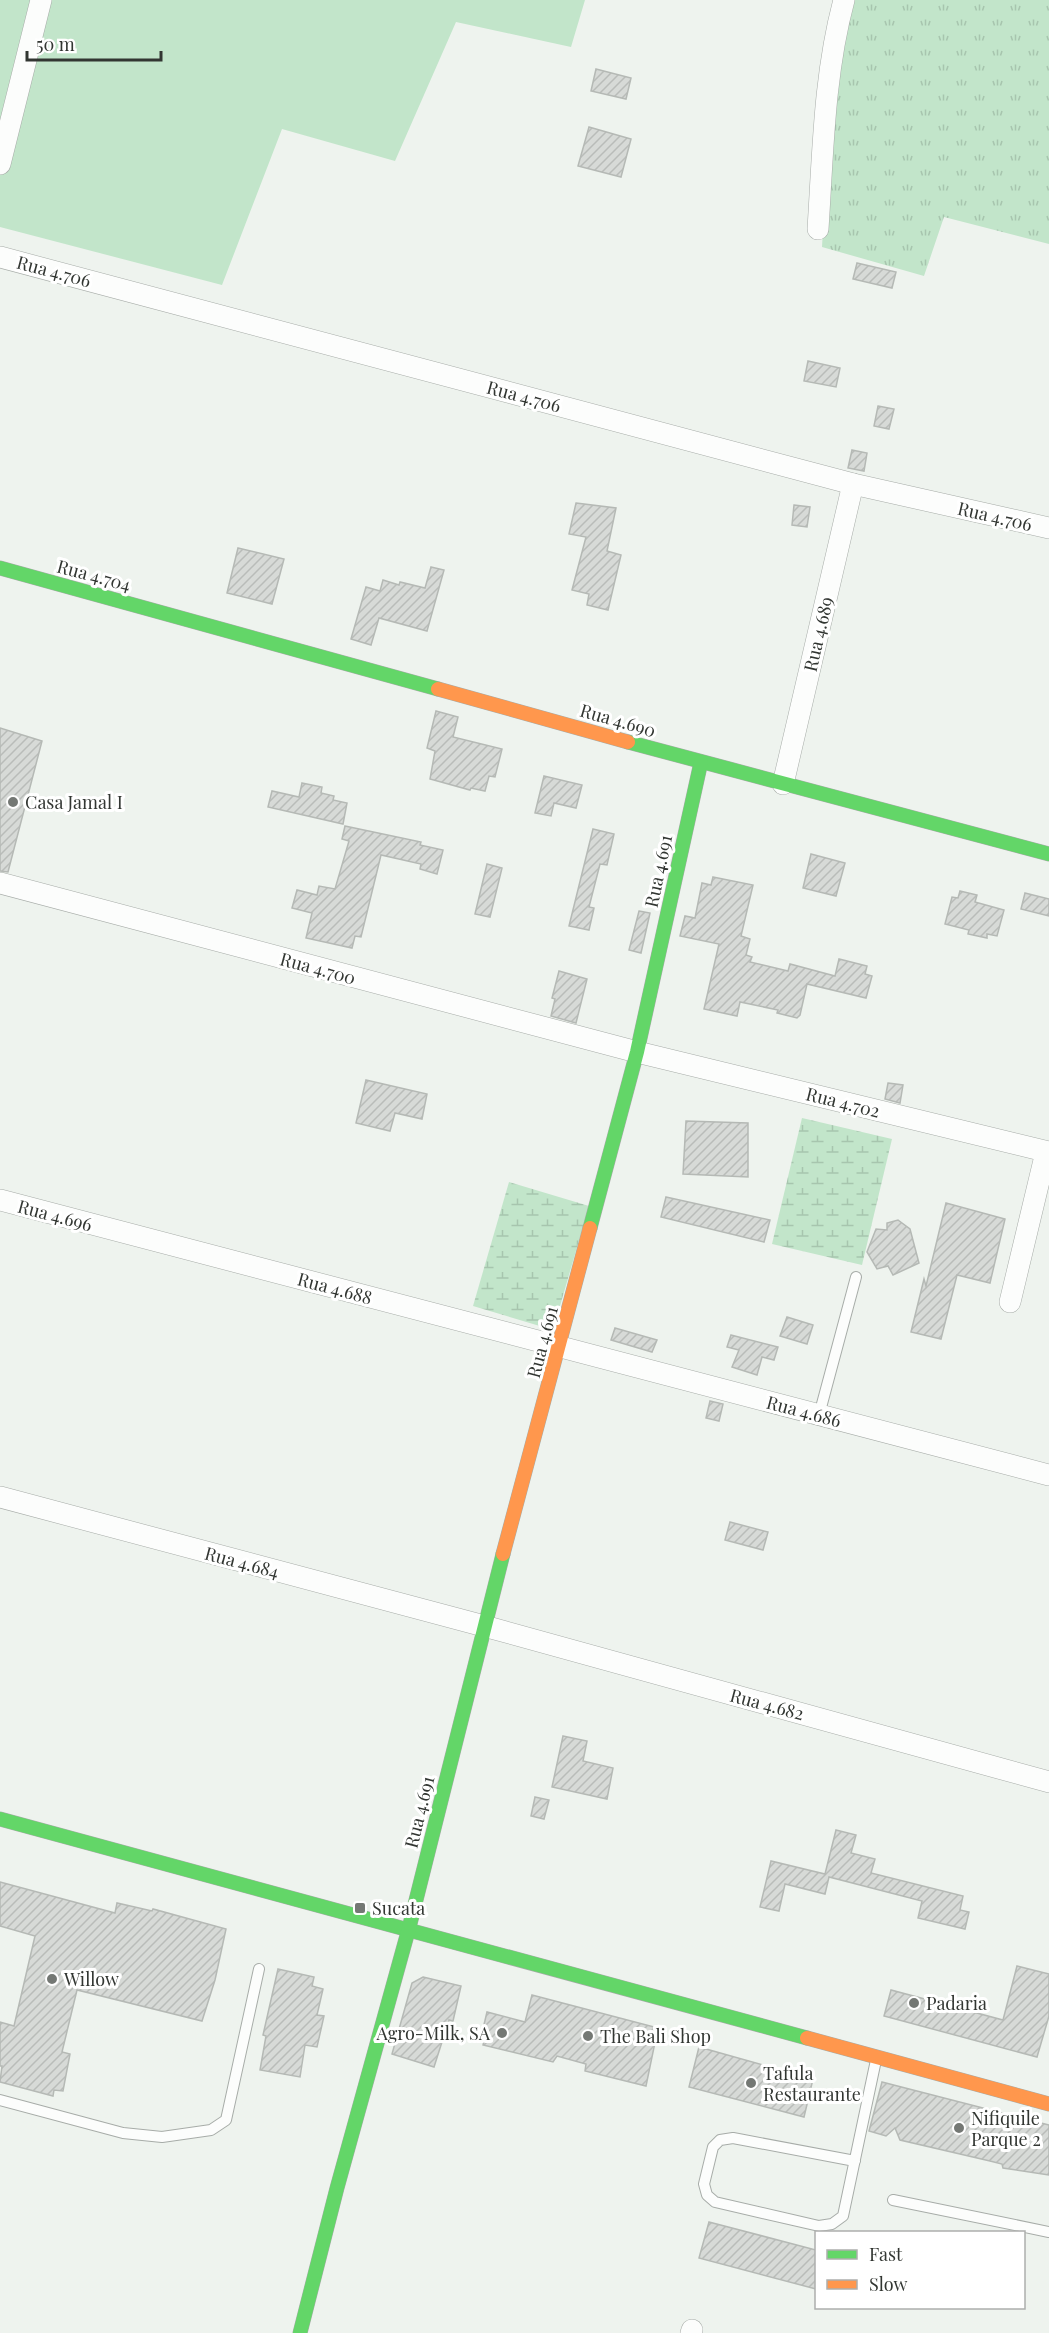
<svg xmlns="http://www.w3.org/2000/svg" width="1049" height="2333" font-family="'Playfair Display',serif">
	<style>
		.grass { fill: url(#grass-tufts) }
		.wetland { fill: url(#wetland-marsh) }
		.garden { fill: #c2e5ca }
		.building { fill: url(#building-hatch); stroke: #b5b9b5; stroke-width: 1.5 }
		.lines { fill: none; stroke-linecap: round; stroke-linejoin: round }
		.lane-casing { stroke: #a7aca8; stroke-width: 12 }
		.street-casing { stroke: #a7aca8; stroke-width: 22 }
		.fast-casing { stroke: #a7aca8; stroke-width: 15 }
		.slow-casing { stroke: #a7aca8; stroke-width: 15 }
		.lane { stroke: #fcfdfc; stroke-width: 10 }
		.street { stroke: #fcfdfc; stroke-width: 21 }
		.fast { stroke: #63d668; stroke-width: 14 }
		.slow { stroke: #ff974d; stroke-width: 14 }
		.poi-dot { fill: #747874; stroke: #fff; stroke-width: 2 }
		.labels { text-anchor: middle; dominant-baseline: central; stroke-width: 6; stroke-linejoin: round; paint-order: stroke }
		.street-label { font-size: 18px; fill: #323632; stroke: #fff }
		.poi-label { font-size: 18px; fill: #323632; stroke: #fff; text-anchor: start }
	</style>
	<defs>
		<pattern id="grass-tufts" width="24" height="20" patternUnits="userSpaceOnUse" patternTransform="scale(1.5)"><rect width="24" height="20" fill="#c2e5ca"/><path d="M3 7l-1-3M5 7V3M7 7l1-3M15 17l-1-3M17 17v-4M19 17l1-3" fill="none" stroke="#a7c5ae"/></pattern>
		<pattern id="wetland-marsh" width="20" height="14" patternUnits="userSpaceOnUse" patternTransform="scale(1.5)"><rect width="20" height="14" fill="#c2e5ca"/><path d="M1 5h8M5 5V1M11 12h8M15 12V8" fill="none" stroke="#a7c5ae"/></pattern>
		<pattern id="building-hatch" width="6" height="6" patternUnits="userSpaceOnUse" patternTransform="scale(1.5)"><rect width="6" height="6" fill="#d7dad7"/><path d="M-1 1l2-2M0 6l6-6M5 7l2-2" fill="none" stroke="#b9bcb9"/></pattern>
	</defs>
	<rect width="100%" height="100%" fill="#eef3ee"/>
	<!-- grass -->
	<polygon class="grass" points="850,0 1049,0 1049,244 944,217 924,276 822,247 833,47"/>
	<!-- wetland -->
	<g class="wetland">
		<polygon points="802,1118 892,1139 862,1265 772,1244"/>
		<polygon points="509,1182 589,1206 553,1330 473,1306"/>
	</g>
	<!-- garden -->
	<polygon class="garden" points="0,0 585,0 571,47 456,22 395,161 282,129 222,285 0,227"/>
	<!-- building -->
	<g class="building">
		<polygon points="596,69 631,78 626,99 591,91"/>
		<polygon points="589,127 631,139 621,177 578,166"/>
		<polygon points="857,263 896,272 892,288 853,279"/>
		<polygon points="808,361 840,368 836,387 804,381"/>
		<polygon points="878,406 894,409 889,429 874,426"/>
		<polygon points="852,450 867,453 864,471 848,468"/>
		<polygon points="576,503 616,508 607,551 621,555 608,610 587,605 589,594 572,590 586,537 569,534"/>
		<polygon points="794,505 810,507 807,527 792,525"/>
		<polygon points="238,548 284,559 272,604 227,593"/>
		<polygon points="431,567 444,570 427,631 379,618 371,645 351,639 366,587 380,591 383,580 399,585 400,582 425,588"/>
		<polygon points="436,711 458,717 453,737 502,749 495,777 489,776 485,791 471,788 470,790 430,779 435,751 427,748"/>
		<polygon points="0,728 42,741 8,872 0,871"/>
		<polygon points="544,776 582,785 576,808 554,803 551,816 535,813"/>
		<polygon points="302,783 322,787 321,793 334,796 333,800 347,803 343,824 268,807 272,791 299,797"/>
		<polygon points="345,826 421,842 420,845 443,850 437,874 420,869 421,864 381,855 361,937 355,936 352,948 306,938 312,913 292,908 297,890 317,895 319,886 335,889 349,841 342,839"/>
		<polygon points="593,829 614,834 607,865 600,864 589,907 594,908 589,930 569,926"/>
		<polygon points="811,854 845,863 836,896 803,888"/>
		<polygon points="487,864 502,868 490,917 475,914"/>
		<polygon points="713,877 753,885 741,936 750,939 746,955 752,957 750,962 788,971 790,964 835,976 839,959 867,966 865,974 872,976 866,998 807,984 800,1015 797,1018 777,1013 778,1010 740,1002 737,1016 704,1009 719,944 680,936 685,916 695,918 702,883 711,885"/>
		<polygon points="960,891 977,895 975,902 1004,910 997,936 987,934 987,938 968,934 969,930 945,924 952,897 958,898"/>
		<polygon points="1025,893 1049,899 1049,916 1021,909"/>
		<polygon points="639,911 650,913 641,953 629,950"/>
		<polygon points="559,971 587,979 576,1023 551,1016 555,999 552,998"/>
		<polygon points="366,1080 427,1094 422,1119 395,1113 390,1131 356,1123"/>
		<polygon points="888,1083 903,1085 900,1103 885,1099"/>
		<polygon points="686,1121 748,1123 748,1177 683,1174"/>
		<polygon points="666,1197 770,1220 764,1242 661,1217"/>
		<polygon points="946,1203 1005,1219 990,1283 957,1275 941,1339 911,1332 924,1279 926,1286"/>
		<polygon points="898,1220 910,1229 919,1263 893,1275 888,1266 877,1269 867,1252 876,1229 887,1230 887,1223"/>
		<polygon points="787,1317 813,1325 807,1344 780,1336"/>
		<polygon points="615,1328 657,1340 652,1352 611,1340"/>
		<polygon points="731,1335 778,1347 774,1360 762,1357 757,1375 732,1367 739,1350 727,1347"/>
		<polygon points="710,1401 723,1404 719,1421 706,1418"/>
		<polygon points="730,1522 768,1532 763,1550 725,1540"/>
		<polygon points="563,1736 587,1741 583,1761 613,1768 607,1799 552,1787"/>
		<polygon points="535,1797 549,1800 544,1819 531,1816"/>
		<polygon points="836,1830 856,1835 851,1853 875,1859 871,1873 963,1896 960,1910 969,1912 965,1929 918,1918 922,1901 829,1877 825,1894 785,1884 779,1911 760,1907 771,1861 825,1874"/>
		<polygon points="0,1882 115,1913 117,1903 152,1911 153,1909 226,1929 215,1980 202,2021 77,1990 62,2052 70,2054 63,2091 54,2090 53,2096 0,2082 2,2066 0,2066 0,2022 14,2026 35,1936 0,1926"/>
		<polygon points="1017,1966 1049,1974 1049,2016 1037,2057 884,2016 891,1990 1003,2020"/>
		<polygon points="278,1969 314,1977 312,1986 323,1989 317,2015 324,2016 317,2047 305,2045 300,2077 260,2070 266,2036 263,2035"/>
		<polygon points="423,1977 461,1986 453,2021 449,2020 434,2067 392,2054 412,1983"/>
		<polygon points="532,1995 658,2028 646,2086 585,2071 586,2064 557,2056 553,2062 483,2045 486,2034 482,2033 487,2012 525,2022"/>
		<polygon points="699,2047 813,2079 804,2117 689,2087"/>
		<polygon points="882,2082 1049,2125 1049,2175 1003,2168 1002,2164 990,2161 900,2140 895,2128 886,2136 869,2131"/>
		<polygon points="709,2222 816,2250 816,2289 699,2258"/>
	</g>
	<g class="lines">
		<!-- lane casing -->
		<g class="lane-casing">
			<g id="lane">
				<polyline points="819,1415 856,1277"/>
				<polyline points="0,2100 123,2133 162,2137 211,2130 226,2120 259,1969"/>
				<polyline points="855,2161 733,2138 720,2140 713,2147 704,2184 707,2195 715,2202 819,2226 832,2224 843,2216 876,2060"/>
				<polyline points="893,2200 1049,2232"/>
			</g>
		</g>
		<!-- street casing -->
		<g class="street-casing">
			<g id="street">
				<polyline points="0,164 41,0"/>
				<path d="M818,229C823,152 824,74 844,0"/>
				<polyline points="0,257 853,484 1049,528"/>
				<polyline points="783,784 853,484"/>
				<polyline points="0,883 637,1052 1049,1152"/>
				<polyline points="0,1200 1049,1475"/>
				<polyline points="1010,1302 1046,1152"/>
				<polyline points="0,1497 484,1626 1049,1782"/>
				<polyline points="691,2333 692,2330"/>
			</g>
		</g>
		<!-- fast casing -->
		<g class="fast-casing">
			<g id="fast">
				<polyline points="0,568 438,689"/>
				<polyline points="628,742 1049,854"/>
				<polyline points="590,1228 637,1052 701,762"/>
				<polyline points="0,1819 807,2038"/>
				<polyline points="300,2333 337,2188 409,1928 503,1554"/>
			</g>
		</g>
		<!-- slow casing -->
		<g class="slow-casing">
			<g id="slow">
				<polyline points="438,689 628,742"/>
				<polyline points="503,1554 590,1228"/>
				<polyline points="807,2038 1049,2104"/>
			</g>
		</g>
		<!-- lane -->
		<use href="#lane" class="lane"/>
		<!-- street -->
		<use href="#street" class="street"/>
		<!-- fast -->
		<use href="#fast" class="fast"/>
		<!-- slow -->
		<use href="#slow" class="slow"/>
	</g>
	<!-- markers -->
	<g class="poi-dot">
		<circle cx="13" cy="802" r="6"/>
		<rect x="354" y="1902" width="12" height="12" rx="3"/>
		<circle cx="52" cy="1979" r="6"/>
		<circle cx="914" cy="2003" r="6"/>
		<circle cx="502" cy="2033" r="6"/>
		<circle cx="588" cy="2036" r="6"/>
		<circle cx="751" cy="2083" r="6"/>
		<circle cx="959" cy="2128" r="6"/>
	</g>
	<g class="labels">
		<!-- street labels -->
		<g class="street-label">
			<text transform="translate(54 271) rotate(15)">Rua 4.706</text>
			<text transform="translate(524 396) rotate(15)">Rua 4.706</text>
			<text transform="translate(995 516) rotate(13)">Rua 4.706</text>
			<text transform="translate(94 575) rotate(15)">Rua 4.704</text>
			<text transform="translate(818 634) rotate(-77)">Rua 4.689</text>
			<text transform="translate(618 720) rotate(16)">Rua 4.690</text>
			<text transform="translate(658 871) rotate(-78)">Rua 4.691</text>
			<text transform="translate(318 968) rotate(15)">Rua 4.700</text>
			<text transform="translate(843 1102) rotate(14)">Rua 4.702</text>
			<text transform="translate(55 1215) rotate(15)">Rua 4.696</text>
			<text transform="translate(335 1288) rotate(15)">Rua 4.688</text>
			<text transform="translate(542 1342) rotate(-75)">Rua 4.691</text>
			<text transform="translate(804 1411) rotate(15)">Rua 4.686</text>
			<text transform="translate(242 1562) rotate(15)">Rua 4.684</text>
			<text transform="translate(767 1704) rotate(15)">Rua 4.682</text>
			<text transform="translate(419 1812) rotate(-76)">Rua 4.691</text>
		</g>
		<!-- poi labels -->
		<g class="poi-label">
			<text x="25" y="802">Casa Jamal I</text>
			<text x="372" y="1908">Sucata</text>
			<text x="64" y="1979">Willow</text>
			<text x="926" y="2003">Padaria</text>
			<text x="490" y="2033" text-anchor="end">Agro-Milk, SA</text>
			<text x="600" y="2036">The Bali Shop</text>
			<text x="763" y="2073">Tafula<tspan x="763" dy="21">Restaurante</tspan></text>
			<text x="971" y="2118">Nifiquile<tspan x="971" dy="21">Parque 2</tspan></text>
		</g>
	</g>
	<!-- legend -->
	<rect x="815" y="2231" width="210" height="78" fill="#ffffff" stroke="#adafad" stroke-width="1.5"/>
	<rect x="827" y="2250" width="30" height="9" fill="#63d668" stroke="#adafad" stroke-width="1.5"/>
	<text x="869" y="2261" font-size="18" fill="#323632">Fast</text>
	<rect x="827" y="2280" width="30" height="9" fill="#ff974d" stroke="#adafad" stroke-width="1.5"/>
	<text x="869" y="2291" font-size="18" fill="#323632">Slow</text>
	<!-- scale -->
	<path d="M27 51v9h134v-9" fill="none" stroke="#323632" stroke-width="3"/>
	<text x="36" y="51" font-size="18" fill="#323632" stroke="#ffffff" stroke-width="4.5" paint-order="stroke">50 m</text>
</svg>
